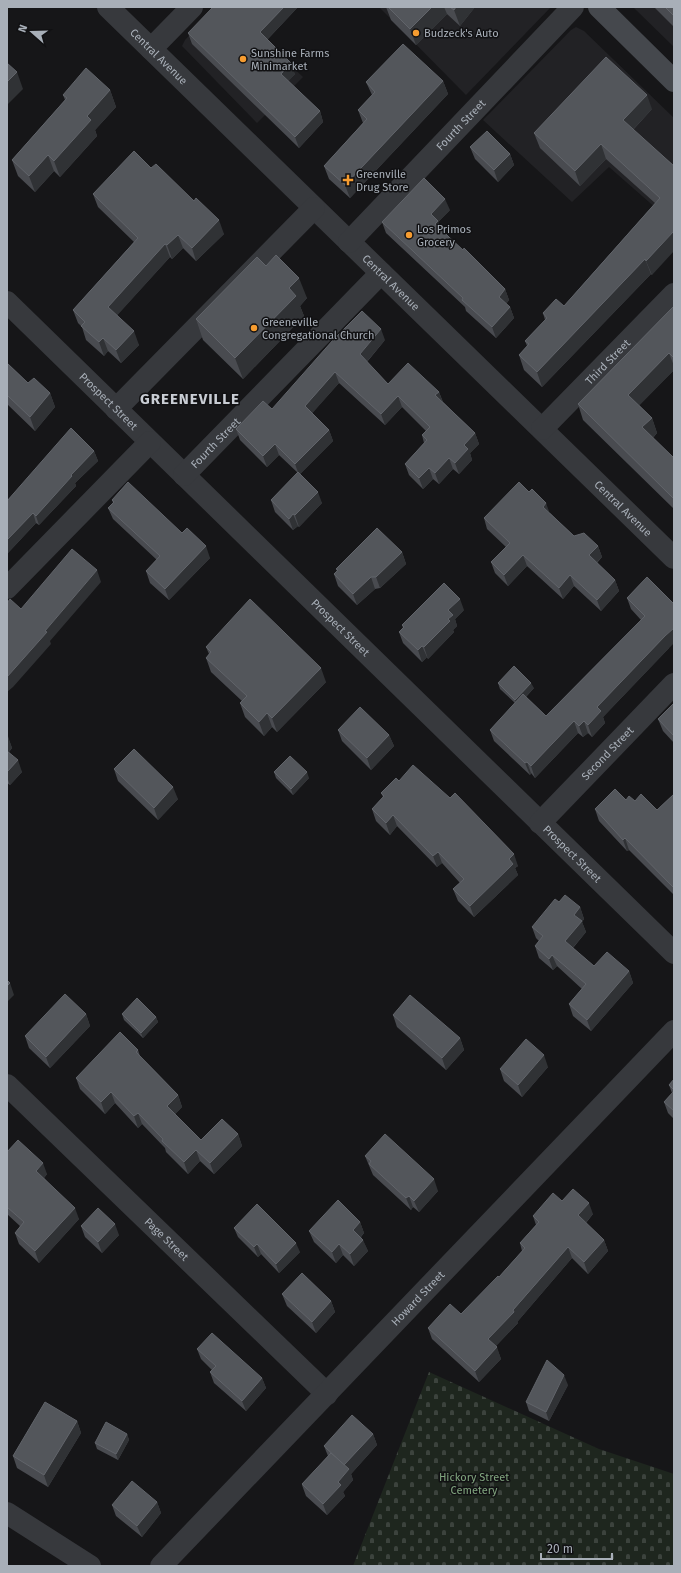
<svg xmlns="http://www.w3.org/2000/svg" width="681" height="1573" font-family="'Fira Sans',sans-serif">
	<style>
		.built { fill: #222225 }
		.cemetery { fill: url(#cemetery-stones) }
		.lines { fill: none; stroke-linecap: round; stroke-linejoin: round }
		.street { stroke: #37393d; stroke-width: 22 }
		.secondary { stroke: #45484d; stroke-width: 22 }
		.wall { fill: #494b50 }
		.shaded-wall { fill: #303235 }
		.building { fill: #53565b; stroke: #61646a }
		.poi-dot { fill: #f69c30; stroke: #111113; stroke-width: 1.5 }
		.labels { text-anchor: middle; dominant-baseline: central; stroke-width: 3; stroke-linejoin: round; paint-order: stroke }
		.poi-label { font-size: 11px; fill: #a8afb8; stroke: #111113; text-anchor: start }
		.street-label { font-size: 11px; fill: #a8afb8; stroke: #111113 }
		.park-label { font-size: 11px; fill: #80a47e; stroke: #111113 }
		.district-label { font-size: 15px; font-weight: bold; letter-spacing: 1px; fill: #c9cdd4; stroke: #111113 }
	</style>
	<defs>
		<pattern id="cemetery-stones" width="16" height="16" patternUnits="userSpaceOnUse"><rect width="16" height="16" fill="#1e261e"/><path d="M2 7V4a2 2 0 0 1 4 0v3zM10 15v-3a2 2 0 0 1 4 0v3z" fill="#3c433d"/></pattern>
	</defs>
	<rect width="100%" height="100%" fill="#161618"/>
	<!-- built -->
	<g class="built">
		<polygon points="216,7 229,7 303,77 257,123 182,46 185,40"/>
		<polygon points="379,7 551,7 466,95"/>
		<polygon points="633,7 674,7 674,47"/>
		<polygon points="576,27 584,31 674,118 674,224 609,167 572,202 483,120 571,30"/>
	</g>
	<!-- cemetery -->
	<polygon class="cemetery" points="429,1372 599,1449 674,1474 674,1566 353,1566"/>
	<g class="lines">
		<!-- street -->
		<g class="street">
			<path id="s1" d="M108,7L674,558"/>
			<polyline points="151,49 192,7"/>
			<path id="s2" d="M349,242L573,7"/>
			<path id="s3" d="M7,302L674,953"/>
			<polyline points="116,409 314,208"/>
			<path id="s4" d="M542,429L674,294"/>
			<path id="s5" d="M184,475L381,273"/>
			<polyline points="7,588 150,442"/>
			<path id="s6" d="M540,823L674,684"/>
			<path id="s7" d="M7,1085L327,1394"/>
			<polyline points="7,1513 90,1566"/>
			<path id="s8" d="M161,1566L674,1031"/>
		</g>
		<!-- secondary -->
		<polyline class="secondary" points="599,7 674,81"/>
	</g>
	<!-- wall -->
	<g class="wall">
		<polygon points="298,7 267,40 295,74 288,81 320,111 323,122 299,148 192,44 188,33"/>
		<polygon points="386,7 475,7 460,26 447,14 416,45 391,20"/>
		<polygon points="654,7 674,7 674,27"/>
		<polygon points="443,81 448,94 350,198 329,179 324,166 363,123 358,110 372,95 366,82"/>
		<polygon points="110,90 116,107 95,130 97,136 60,177 54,171 35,192 18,176 12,160 65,100 63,95"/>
		<polygon points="652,109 633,130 674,166 652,275 651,274 542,387 524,370 519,355 527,346 525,341 545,320 543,313 564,306 655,203 606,159 580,186 540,148 534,133"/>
		<polygon points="470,147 510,154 514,165 498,182 475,159"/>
		<polygon points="151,168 224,234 196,261 183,248 172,259 170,257 117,315 139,345 121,363 108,351 104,356 86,340 82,327 78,323 73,310 134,242 98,207 93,194"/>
		<polygon points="450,210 438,222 441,230 505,289 509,300 506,304 510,307 514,318 496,338 466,311 465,307 386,233 382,222"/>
		<polygon points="266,266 307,298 300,306 304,316 243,379 203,340 196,319"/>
		<polygon points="674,306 674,370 639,405 652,418 657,433 653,438 674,458 674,509 583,420 578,404"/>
		<polygon points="385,340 367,362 388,384 439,392 443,402 475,433 479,444 470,453 472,460 459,474 453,469 439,484 433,479 423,489 409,475 405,464 424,443 422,435 426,431 402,407 385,425 339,383 312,413 329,430 333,441 300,474 322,503 299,527 298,526 293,530 275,512 271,500 298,473 279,455 267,467 240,440 236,429 272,409"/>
		<polygon points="7,363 28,383 50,393 55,407 35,431 7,404"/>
		<polygon points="94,451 98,461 75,483 76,486 39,525 36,523 7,554 7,501"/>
		<polygon points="112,500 182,533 210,558 169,600 150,583 146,571 157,560 113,519 108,508 113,503"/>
		<polygon points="550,513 574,536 598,546 602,557 597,563 615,580 619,591 601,611 574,586 563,599 527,566 508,586 495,573 491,562 506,547 487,529 484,518"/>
		<polygon points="402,552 406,564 380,588 375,589 357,605 338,586 334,574 337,571 336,569"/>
		<polygon points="647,577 669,648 603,717 605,723 592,737 588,733 583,737 578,733 535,778 531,773 530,775 494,741 490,730 515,703 500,689 498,683 534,688 526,697 546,716 641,620 631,609 627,598"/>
		<polygon points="464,610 455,619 457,626 453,630 454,632 428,659 427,657 422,662 403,643 399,632 403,628 402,625"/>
		<polygon points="206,647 326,682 277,732 272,727 264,736 245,717 240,703 242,701 211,672 206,658 209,654"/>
		<polygon points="674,703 674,743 663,731 658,719"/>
		<polygon points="338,730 389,735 394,746 371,770 342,741"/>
		<polygon points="7,735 12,748 9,752 22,772 10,785 7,783"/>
		<polygon points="114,769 178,799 158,820 118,781"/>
		<polygon points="274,772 309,778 293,795 276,778"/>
		<polygon points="399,781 518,866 515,868 518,875 474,917 458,901 453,889 460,883 442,863 437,867 397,826 390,835 376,821 372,809 383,797 381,793"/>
		<polygon points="674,794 674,895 629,850 627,851 599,821 595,809 626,800 635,801 657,810"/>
		<polygon points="559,902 580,907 584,919 582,922 586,932 573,948 594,966 629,971 633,983 591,1031 573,1016 569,1004 582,989 557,966 553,970 539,958 535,946 539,941 536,938 532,927"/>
		<polygon points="86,1014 90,1026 50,1068 29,1048 25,1036"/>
		<polygon points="122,1014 156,1017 158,1022 143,1038 124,1020"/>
		<polygon points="393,1015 460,1038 464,1050 446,1070 397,1027"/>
		<polygon points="138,1050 140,1056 178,1095 182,1107 175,1114 201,1140 238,1134 242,1146 214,1174 200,1161 188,1174 166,1152 165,1148 142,1124 138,1128 115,1103 105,1114 80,1089 76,1078"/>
		<polygon points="548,1067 522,1097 504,1081 500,1069"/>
		<polygon points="674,1079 674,1119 668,1113 664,1102 672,1093 669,1085"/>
		<polygon points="7,1152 47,1174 44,1178 79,1219 39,1263 19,1244 15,1233 20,1226 7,1214"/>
		<polygon points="365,1156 438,1191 419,1212 413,1207 411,1210 373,1175"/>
		<polygon points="562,1201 593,1214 586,1223 604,1240 608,1251 588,1274 572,1258 518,1321 518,1323 496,1346 501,1359 479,1382 432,1339 428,1328 461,1314 499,1277 522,1251 520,1243 536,1225 533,1216"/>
		<polygon points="360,1222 364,1233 361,1237 368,1251 354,1266 343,1255 336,1263 314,1242 309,1231"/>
		<polygon points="81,1226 119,1235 102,1253 85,1237"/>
		<polygon points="234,1228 300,1252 279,1273 261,1254 258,1257 238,1237"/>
		<polygon points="282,1294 331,1301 335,1312 316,1333 287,1306"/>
		<polygon points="197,1349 262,1378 266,1388 246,1411 214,1383 210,1372 212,1370 201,1359"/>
		<polygon points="568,1385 549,1421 529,1411 526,1402"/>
		<polygon points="77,1421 81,1433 48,1487 17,1468 13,1456"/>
		<polygon points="127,1434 129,1440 118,1460 97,1449 95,1443"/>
		<polygon points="373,1434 377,1445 351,1474 353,1480 343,1492 345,1496 327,1515 306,1496 302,1485 328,1456 324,1446"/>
		<polygon points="157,1502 161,1513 142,1537 116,1516 112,1505"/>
	</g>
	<!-- shaded-wall -->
	<g class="shaded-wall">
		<polygon points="284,7 298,7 264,43 260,32"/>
		<polygon points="432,7 444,7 447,14 416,45 410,29"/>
		<polygon points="456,7 475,7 460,26 454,10"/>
		<polygon points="291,63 295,74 285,85 281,74"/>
		<polygon points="17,72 23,89 7,105 7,82"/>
		<polygon points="443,81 448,94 350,198 345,185"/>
		<polygon points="110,90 116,107 95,130 97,136 60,177 54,161 87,116"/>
		<polygon points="647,95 652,109 628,135 623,120"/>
		<polygon points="320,111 323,122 299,148 295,137"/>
		<polygon points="601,144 606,159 580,186 575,171"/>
		<polygon points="510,154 514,165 498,182 494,170"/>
		<polygon points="48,155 54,171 35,192 29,176"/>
		<polygon points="445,199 450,210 438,222 442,232 439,235 431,214"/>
		<polygon points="219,220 224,234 196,261 192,248"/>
		<polygon points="674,231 674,251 652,275 646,261"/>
		<polygon points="178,235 183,248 172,259 167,245"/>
		<polygon points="165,244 170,257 113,320 108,307"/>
		<polygon points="645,259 651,274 542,387 537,372"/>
		<polygon points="299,278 307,298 300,306 304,316 243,379 235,358 289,288"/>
		<polygon points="505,289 509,300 503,308 499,297"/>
		<polygon points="510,307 514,318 496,338 492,327"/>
		<polygon points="381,329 385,340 364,365 360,354"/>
		<polygon points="134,331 139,345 121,363 116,350"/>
		<polygon points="103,338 108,351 104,356 99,342"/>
		<polygon points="669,353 674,366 674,370 634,411 628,395"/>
		<polygon points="335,372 339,383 309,417 305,406"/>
		<polygon points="439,392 443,403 435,395"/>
		<polygon points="50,393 55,407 35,431 30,417"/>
		<polygon points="398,396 402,407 385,425 381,414"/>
		<polygon points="652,418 657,433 648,443 642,427"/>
		<polygon points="329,430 333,441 299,475 295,464"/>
		<polygon points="475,433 479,444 470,453 472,460 459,474 455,463 464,445"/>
		<polygon points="275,444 279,455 267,467 263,456"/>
		<polygon points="94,451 98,461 75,483 76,486 39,525 36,516 71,475"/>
		<polygon points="449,458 453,469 439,484 435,473"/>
		<polygon points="429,468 433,479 423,489 419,478"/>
		<polygon points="318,492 322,503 299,527 295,515"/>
		<polygon points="546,503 550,514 543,507"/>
		<polygon points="33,513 36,523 7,554 7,540"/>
		<polygon points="293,514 298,526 293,530 289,519"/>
		<polygon points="206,546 210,558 169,600 165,589"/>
		<polygon points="598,546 602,557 593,566 589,555"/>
		<polygon points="402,552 406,564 380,588 376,577"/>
		<polygon points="523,555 527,566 508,586 504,575"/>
		<polygon points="97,570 101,582 50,641 51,644 13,687 7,692 7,677 45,631"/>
		<polygon points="570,575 574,586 563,599 559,588"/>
		<polygon points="371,577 375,589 357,605 353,594"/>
		<polygon points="615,580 619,591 601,611 597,600"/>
		<polygon points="460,599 464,610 455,619 457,626 453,630 454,632 428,659 424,647 448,619 448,610"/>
		<polygon points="674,628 674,643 603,717 605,723 592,737 588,725 597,707 665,636"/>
		<polygon points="422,646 427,657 422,662 418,650"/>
		<polygon points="321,668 326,682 277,732 272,718"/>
		<polygon points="531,683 534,688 517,706 515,700"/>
		<polygon points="267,713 272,727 264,736 259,722"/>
		<polygon points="574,721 578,733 535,778 531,766"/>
		<polygon points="584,721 588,733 583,737 579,726"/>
		<polygon points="389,735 394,746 371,770 367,758"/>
		<polygon points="8,736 12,748 7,754 7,738"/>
		<polygon points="18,760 22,772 10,785 7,777 7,772"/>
		<polygon points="527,762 531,773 530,775 525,763"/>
		<polygon points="307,772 309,778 293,795 291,789"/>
		<polygon points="173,787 178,799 158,820 154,808"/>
		<polygon points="393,815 397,826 390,835 386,823"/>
		<polygon points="625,838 629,850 627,851 623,840"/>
		<polygon points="438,852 442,863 437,867 433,856"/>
		<polygon points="514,854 518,866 515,868 518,875 474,917 470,906 509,859"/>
		<polygon points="580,907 584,919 582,922 586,932 569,952 565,941 574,915"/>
		<polygon points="552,955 557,966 553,970 549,959"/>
		<polygon points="629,971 633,983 591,1031 587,1020"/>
		<polygon points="10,983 14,995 7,1002 7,986"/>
		<polygon points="86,1014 90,1026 50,1068 46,1057"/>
		<polygon points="156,1017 158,1022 143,1038 141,1033"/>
		<polygon points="460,1038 464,1050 446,1070 442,1058"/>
		<polygon points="544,1055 548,1067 522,1097 518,1085"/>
		<polygon points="111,1092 115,1103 105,1114 101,1102"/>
		<polygon points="178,1095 182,1107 171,1118 167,1106"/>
		<polygon points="138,1113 142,1124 138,1128 134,1116"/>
		<polygon points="238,1134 242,1146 214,1174 210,1163"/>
		<polygon points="196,1150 200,1161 188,1174 184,1162"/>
		<polygon points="43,1163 47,1174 40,1183 36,1171"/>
		<polygon points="434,1179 438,1191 419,1212 414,1201"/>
		<polygon points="409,1196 413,1207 411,1210 406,1198"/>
		<polygon points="589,1203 593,1214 582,1227 578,1215"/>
		<polygon points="75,1208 79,1219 39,1263 35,1251"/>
		<polygon points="360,1222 364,1233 357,1241 353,1230"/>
		<polygon points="115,1224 119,1235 102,1253 98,1242"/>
		<polygon points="363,1240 368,1251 354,1266 350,1254"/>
		<polygon points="604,1240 608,1251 588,1274 584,1262"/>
		<polygon points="296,1243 300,1252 279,1273 276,1264"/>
		<polygon points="257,1244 261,1254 258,1257 254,1247"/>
		<polygon points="339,1244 343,1255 336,1263 332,1252"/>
		<polygon points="568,1247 572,1258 518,1321 518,1323 492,1350 488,1339"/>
		<polygon points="331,1301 335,1312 316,1333 312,1322"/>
		<polygon points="497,1347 501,1359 479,1382 475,1371"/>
		<polygon points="564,1375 568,1385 549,1421 546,1412"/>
		<polygon points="262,1378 266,1388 246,1411 242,1401"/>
		<polygon points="77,1421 81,1433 48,1487 44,1475"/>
		<polygon points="127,1434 129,1440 118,1460 116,1454"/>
		<polygon points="373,1434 377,1445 351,1474 353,1480 343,1492 345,1496 327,1515 323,1504 338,1482 344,1465"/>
		<polygon points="157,1502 161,1513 142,1537 137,1526"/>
	</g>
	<!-- building -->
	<g class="building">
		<polygon points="213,7 284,7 260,32 291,63 281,74 320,111 295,137 188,33"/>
		<polygon points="388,7 432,7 410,29"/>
		<polygon points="450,7 456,7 454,10"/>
		<polygon points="665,7 674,7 674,16"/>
		<polygon points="403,44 443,81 345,185 324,166 367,119 358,110 375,92 366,82"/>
		<polygon points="606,57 647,95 623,120 674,166 674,231 646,261 645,259 537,372 519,355 529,344 525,341 547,318 543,313 556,299 564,306 660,198 601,144 575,171 534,133"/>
		<polygon points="7,63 17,72 7,82"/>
		<polygon points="86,68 110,90 87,116 91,120 54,161 48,155 29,176 12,160 67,98 63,95"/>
		<polygon points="487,131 510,154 494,170 470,147"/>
		<polygon points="134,151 151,168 156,164 194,201 196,198 219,220 192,248 178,235 167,245 165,244 108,307 134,331 116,350 103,338 99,342 81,326 85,322 73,310 138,238 93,194"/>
		<polygon points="424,178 445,199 431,214 438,221 435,224 463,250 464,248 505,289 499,297 510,307 492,327 462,300 463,298 382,222"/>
		<polygon points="276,255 299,278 289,288 296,296 235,358 196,319 257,257 266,266"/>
		<polygon points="674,306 674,358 669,353 628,395 652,418 642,427 674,458 674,499 578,404"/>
		<polygon points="362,311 381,329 360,354 388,384 408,363 439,392 435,395 475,433 464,445 468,449 455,463 449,458 435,473 429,468 419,478 405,464 427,440 422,435 430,427 398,396 381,414 335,372 305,406 329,430 295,464 275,444 263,456 236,429 263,401 272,409 333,340"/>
		<polygon points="7,363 28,383 34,378 50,393 30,417 7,395"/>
		<polygon points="71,428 94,451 71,475 72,476 36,516 33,513 7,540 7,501"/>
		<polygon points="298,472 318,492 295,515 293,514 289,519 271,500"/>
		<polygon points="128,482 182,533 187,528 206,546 165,589 146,571 160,556 108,508 114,502 112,500"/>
		<polygon points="519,482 529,492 532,489 546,503 543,507 574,536 584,533 598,546 589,555 615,580 597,600 570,575 559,588 523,555 504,575 491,562 510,543 484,518"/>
		<polygon points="377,528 402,552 376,577 371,577 353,594 334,574 338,570 336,569"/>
		<polygon points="72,549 97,570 45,631 47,632 7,677 7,603 10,599 21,609"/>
		<polygon points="647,577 674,604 674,628 665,636 597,707 601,711 588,725 584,721 579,726 574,721 531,766 527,762 525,763 490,730 523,694 546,716 645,616 627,598"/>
		<polygon points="444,583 460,599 448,610 453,615 448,619 450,621 424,647 422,646 418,650 399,632 404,627 402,625"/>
		<polygon points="250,599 321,668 272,718 267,713 259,722 240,703 247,696 206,658 211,652 206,647"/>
		<polygon points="514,666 531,683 515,700 498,683"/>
		<polygon points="674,703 674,736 658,719"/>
		<polygon points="360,707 389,735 367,758 338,730"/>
		<polygon points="134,749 173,787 154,808 114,769"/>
		<polygon points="7,751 18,760 7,772"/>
		<polygon points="290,756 307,772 291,789 274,772"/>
		<polygon points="413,765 450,798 455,793 514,854 509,859 513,864 470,906 453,889 464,879 438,852 433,856 393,815 386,823 372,809 384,796 381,793 396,778 399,781"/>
		<polygon points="615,789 626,800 629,796 635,801 641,794 657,810 674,794 674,888 625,838 623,840 595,809"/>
		<polygon points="565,895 580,907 574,915 582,921 565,941 594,966 607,952 629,971 587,1020 569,1004 586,984 552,955 549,959 535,946 543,936 532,927 555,899 559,902"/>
		<polygon points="7,980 10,983 7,986"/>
		<polygon points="65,994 86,1014 46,1057 25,1036"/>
		<polygon points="410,995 460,1038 442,1058 393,1015"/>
		<polygon points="137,998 156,1017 141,1033 122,1014"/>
		<polygon points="120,1032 138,1050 136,1052 178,1095 167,1106 201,1140 222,1119 238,1134 210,1163 196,1150 184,1162 162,1141 163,1139 138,1113 134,1116 111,1092 101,1102 76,1078"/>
		<polygon points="526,1039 544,1055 518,1085 500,1069"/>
		<polygon points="674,1079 674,1090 669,1085"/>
		<polygon points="674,1091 674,1111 664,1102"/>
		<polygon points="385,1134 434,1179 414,1201 409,1196 406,1198 369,1164 371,1161 365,1156"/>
		<polygon points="18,1140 43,1163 36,1171 75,1208 35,1251 15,1233 24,1222 7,1207 7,1152"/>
		<polygon points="573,1189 589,1203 578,1215 604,1240 584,1262 568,1247 513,1310 514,1312 488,1339 497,1347 475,1371 428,1328 450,1304 461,1314 498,1276 499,1277 525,1248 520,1243 539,1222 533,1216 553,1193 562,1201"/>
		<polygon points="338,1200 360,1222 353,1230 363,1240 350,1254 339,1244 332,1252 309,1231"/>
		<polygon points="257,1204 296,1243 276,1264 257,1244 254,1247 234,1228"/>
		<polygon points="98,1208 115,1224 98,1242 81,1226"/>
		<polygon points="302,1273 331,1301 312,1322 282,1294"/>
		<polygon points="212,1333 262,1378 242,1401 210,1372 216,1366 197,1349"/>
		<polygon points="547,1360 564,1375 546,1412 526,1402"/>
		<polygon points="45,1402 77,1421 44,1475 13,1456"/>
		<polygon points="352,1415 373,1434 344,1465 324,1446"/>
		<polygon points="106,1422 127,1434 116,1454 95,1443"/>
		<polygon points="331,1453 349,1469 338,1482 341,1485 323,1504 302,1484"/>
		<polygon points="132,1481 157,1502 137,1526 112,1505"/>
	</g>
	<!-- markers -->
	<g class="poi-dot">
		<circle cx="416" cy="33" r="4"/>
		<circle cx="243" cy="59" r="4"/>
		<path d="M346 174h4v4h4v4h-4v4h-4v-4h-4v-4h4z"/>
		<circle cx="409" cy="235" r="4"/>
		<circle cx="254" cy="328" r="4"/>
	</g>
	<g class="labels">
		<!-- poi labels -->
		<g class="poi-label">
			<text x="424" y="33">Budzeck's Auto</text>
			<text x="251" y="53">Sunshine Farms<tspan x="251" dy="13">Minimarket</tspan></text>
			<text x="356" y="174">Greenville<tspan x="356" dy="13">Drug Store</tspan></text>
			<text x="417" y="229">Los Primos<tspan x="417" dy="13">Grocery</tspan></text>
			<text x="262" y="322">Greeneville<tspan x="262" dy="13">Congregational Church</tspan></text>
		</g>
		<!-- street labels -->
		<g class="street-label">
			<text stroke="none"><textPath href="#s1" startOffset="71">Central Avenue</textPath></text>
			<text stroke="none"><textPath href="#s2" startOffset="162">Fourth Street</textPath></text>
			<text stroke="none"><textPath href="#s1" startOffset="395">Central Avenue</textPath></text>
			<text stroke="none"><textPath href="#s4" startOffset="94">Third Street</textPath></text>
			<text stroke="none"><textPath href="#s3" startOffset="142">Prospect Street</textPath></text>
			<text stroke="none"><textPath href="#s5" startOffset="45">Fourth Street</textPath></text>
			<text stroke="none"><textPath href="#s1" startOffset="719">Central Avenue</textPath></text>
			<text stroke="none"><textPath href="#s3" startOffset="466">Prospect Street</textPath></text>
			<text stroke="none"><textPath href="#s6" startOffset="97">Second Street</textPath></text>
			<text stroke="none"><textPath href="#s3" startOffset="790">Prospect Street</textPath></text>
			<text stroke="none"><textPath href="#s7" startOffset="222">Page Street</textPath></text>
			<text stroke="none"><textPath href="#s8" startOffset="371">Howard Street</textPath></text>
		</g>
		<!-- park labels -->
		<g class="park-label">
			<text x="474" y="1477">Hickory Street<tspan x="474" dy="13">Cemetery</tspan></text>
		</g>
		<!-- district labels -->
		<g class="district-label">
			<text x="190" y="399">GREENEVILLE</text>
		</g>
	</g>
	<!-- border -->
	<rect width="681" height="1573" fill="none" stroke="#a8afb8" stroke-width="16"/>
	<!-- north arrow -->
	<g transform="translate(32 32) rotate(290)" stroke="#111113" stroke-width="3" paint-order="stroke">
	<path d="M0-3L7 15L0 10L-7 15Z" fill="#a8afb8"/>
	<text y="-6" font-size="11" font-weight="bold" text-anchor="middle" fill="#a8afb8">N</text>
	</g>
	<!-- scale -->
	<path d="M541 1553v6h71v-6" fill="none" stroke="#a8afb8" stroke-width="2"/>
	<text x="547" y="1553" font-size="12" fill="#a8afb8" stroke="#111113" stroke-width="3" paint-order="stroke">20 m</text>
</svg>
